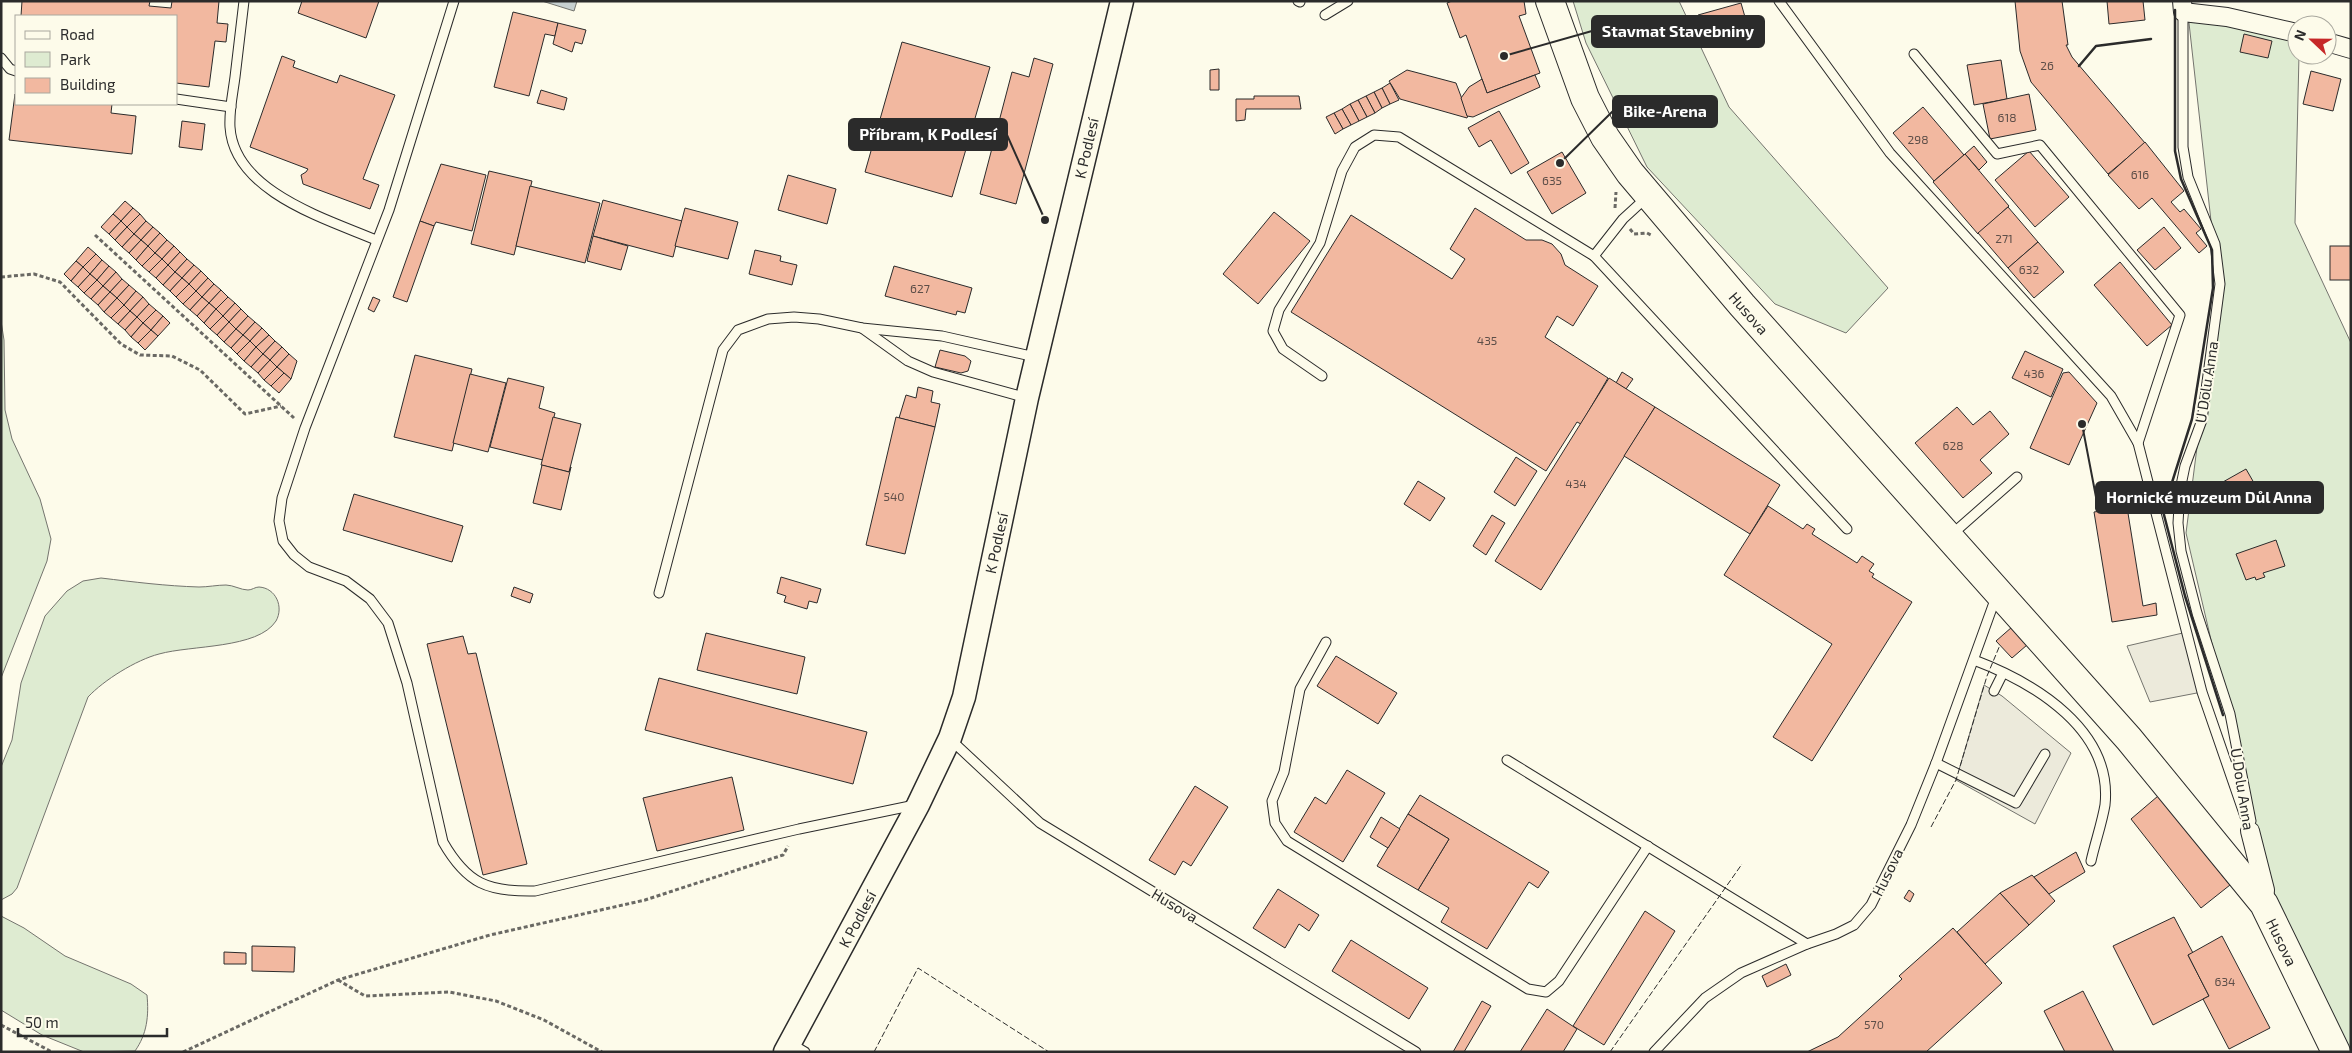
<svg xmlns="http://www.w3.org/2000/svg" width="2352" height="1053" font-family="'Exo 2',sans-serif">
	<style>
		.green { fill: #deebd1; stroke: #74746e }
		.parking { fill: #eceadb; stroke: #74746e }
		.water { fill: #c7d0d0; stroke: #74746e }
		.building { fill: #f2b8a0; stroke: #2b2b2b }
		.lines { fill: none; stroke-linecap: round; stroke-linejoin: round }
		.service-casing { stroke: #2b2b2b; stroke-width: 11 }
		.minor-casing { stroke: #2b2b2b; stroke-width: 20 }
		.tertiary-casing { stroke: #2b2b2b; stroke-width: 25 }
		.primary-casing { stroke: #2b2b2b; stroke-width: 30 }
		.path { stroke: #6a6964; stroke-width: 3; stroke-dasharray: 4 2.5; stroke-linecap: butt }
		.service { stroke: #fdfbea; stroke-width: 9 }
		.minor { stroke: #fdfbea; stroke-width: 18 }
		.tertiary { stroke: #fdfbea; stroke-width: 22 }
		.primary { stroke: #fdfbea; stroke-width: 28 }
		.fence { stroke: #2b2b2b; stroke-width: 1; stroke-dasharray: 6 2.5; stroke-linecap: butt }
		.wall { stroke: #2b2b2b; stroke-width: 2.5 }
		.labels { text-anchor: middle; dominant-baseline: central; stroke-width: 4; stroke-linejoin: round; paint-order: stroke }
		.number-label { font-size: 12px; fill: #5d4e48 }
		.street-label { font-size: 15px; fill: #2b2b2b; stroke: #fdfbea }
		.leader { fill: none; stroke: #2b2b2b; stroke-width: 2 }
		.callout-dot { fill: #2b2b2b; stroke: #fdfbea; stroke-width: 2 }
		.callout { fill: #2b2b2b; stroke: #2b2b2b; stroke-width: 2 }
		.callout-label { font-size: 16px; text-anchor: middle; font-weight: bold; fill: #fff }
	</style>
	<rect width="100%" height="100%" fill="#fdfbea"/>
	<!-- green -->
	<g class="green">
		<polygon points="1573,1 1679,1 1729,107 1888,288 1846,333 1775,304 1647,167 1586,43"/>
		<polygon points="2188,14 2297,36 2297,55 2299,55 2295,223 2351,343 2351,1052 2271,896 2186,533 2218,284"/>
		<polygon points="1,321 4,340 5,410 12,439 40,499 51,539 47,561 1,678"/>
		<path d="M101,578C134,582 166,586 199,587C208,587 217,585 226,585C233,585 241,590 248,590C252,590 255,587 259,587C276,588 284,607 276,621C258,649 191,645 159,654C136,660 104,680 88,697L17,888L12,894L1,900V767L12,740L21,683L45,616L67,591L83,581Z"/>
		<path d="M1,916L24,928L65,956L131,984L147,995C149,1016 147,1034 135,1051L84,1052L42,1035L1,1010Z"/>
	</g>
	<!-- parking -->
	<g class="parking">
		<polygon points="2187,632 2202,692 2150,702 2127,646"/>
		<polygon points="1984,685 2002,696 2071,753 2035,824 1956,780"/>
	</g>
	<!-- water -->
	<polygon class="water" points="542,1 577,1 574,11"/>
	<!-- building -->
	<g class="building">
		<polygon points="22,1 150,1 149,6 171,8 172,1 219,1 217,23 228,24 226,42 215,41 209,87 176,83 176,16 21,16"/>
		<polygon points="302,1 379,1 366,38 298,13"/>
		<polygon points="1452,1 1524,1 1526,14 1519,16 1540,73 1487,93 1466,35 1460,38 1447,3"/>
		<polygon points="2015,1 2062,1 2068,45 2066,45 2072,57 2145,143 2108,174 2031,82 2020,51"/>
		<polygon points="2107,1 2143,1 2145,20 2109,24"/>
		<polygon points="1741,3 1749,31 1706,44 1698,15"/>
		<polygon points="513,12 558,23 555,36 545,34 529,96 494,87"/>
		<polygon points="558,23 586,30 582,44 575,42 572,52 553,44"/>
		<polygon points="2244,34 2272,41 2268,58 2240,52"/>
		<polygon points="902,42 990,67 952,197 865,172"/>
		<polygon points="282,56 295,61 293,67 337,83 340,75 395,95 363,179 379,185 370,209 303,184 301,175 306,172 308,169 250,147"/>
		<polygon points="1034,58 1053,64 1016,204 980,194 1012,72 1029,77"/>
		<polygon points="2001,60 2007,99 1974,105 1967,65"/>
		<polygon points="1219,69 1219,90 1210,90 1210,70"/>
		<polygon points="1407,70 1456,83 1468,115 1467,118 1400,99 1389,81"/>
		<polygon points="2311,71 2341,79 2333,111 2303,104"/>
		<polygon points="1535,75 1540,87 1473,117 1467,116 1461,98 1469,87 1482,79 1487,93"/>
		<polygon points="1390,83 1399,100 1390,104 1382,88"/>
		<polygon points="1382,88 1390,104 1382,108 1374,92"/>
		<polygon points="541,90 567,98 564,110 537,103"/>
		<polygon points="1374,92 1382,108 1375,113 1366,96"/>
		<polygon points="15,94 16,104 112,104 111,113 136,116 132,154 9,140"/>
		<polygon points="2029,94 2036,130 1990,139 1983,104"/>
		<polygon points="1254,96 1299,96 1301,109 1246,109 1245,120 1236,121 1236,99 1254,99"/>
		<polygon points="1366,96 1375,113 1367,117 1358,100"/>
		<polygon points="1358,100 1367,117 1359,121 1350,104"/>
		<polygon points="1350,104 1359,121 1351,125 1342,109"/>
		<polygon points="1923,107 1964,155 1934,181 1893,133"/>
		<polygon points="1342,109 1351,125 1343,129 1334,113"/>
		<polygon points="1499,111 1529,163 1511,174 1491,140 1479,147 1468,128"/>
		<polygon points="1334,113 1343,129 1335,134 1326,117"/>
		<polygon points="182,121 205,124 202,150 179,147"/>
		<polygon points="2145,142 2184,191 2171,202 2180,212 2184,209 2201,229 2196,233 2207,246 2199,253 2152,198 2139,209 2108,175"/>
		<polygon points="1974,146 1987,162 1979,170 1965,154"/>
		<polygon points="2029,151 2069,197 2035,227 1995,180"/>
		<polygon points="1562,152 1586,193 1552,214 1527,172"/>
		<polygon points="1965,154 2009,206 1978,234 1933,182"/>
		<polygon points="441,164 486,175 472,231 436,222 434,226 420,221"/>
		<polygon points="489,171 532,181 514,255 471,244"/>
		<polygon points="788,175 836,189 827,224 778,210"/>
		<polygon points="530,186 600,203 585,263 516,246"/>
		<polygon points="603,200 682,221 673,257 593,236"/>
		<polygon points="125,201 133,208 121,221 113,214"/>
		<polygon points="2008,207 2038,242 2008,268 1978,233"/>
		<polygon points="133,208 140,214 127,227 121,221"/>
		<polygon points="685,208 738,222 728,259 675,246"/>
		<polygon points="1475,208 1526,240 1542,240 1552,244 1561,254 1565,265 1598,286 1573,326 1557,316 1545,337 1608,378 1581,424 1577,422 1546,471 1291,312 1351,215 1452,279 1465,259 1450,249"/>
		<polygon points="1274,212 1310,241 1258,304 1223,274"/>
		<polygon points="113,214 121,221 109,234 101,227"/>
		<polygon points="140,214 146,221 134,234 127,227"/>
		<polygon points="121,221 127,227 115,240 109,234"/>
		<polygon points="146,221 153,227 141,240 134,234"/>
		<polygon points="420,221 434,226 407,302 393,297"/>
		<polygon points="127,227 134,234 122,247 115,240"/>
		<polygon points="153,227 160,233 148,246 141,240"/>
		<polygon points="2164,227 2181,248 2155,270 2137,250"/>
		<polygon points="160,233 167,240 155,253 148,246"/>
		<polygon points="134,234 141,240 129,253 122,247"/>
		<polygon points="593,236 628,246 621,270 587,261"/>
		<polygon points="141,240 148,246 136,260 129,253"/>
		<polygon points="167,240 174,246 162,259 155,253"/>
		<polygon points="2038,242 2064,272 2034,298 2008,268"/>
		<polygon points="148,246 155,253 142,266 136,260"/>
		<polygon points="174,246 180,252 168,265 162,259"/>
		<rect x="2330" y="246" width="21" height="34"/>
		<polygon points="88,247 96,254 83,267 76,261"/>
		<polygon points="755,250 781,256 780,261 797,265 792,285 749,274"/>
		<polygon points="180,252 187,259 175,272 168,265"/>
		<polygon points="155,253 162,259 149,272 142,266"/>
		<polygon points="96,254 102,260 90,274 83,267"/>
		<polygon points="162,259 168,265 156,278 149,272"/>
		<polygon points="187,259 194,265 182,278 175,272"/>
		<polygon points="102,260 109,266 97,280 90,274"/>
		<polygon points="76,261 83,267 71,281 64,274"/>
		<polygon points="2120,262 2172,325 2147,346 2094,285"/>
		<polygon points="168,265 175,272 163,285 156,278"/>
		<polygon points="194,265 201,271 189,284 182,278"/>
		<polygon points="109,266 116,272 103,286 97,280"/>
		<polygon points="894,266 972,288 965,313 957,311 956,315 885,296"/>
		<polygon points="83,267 90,274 78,287 71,281"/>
		<polygon points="201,271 208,278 196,291 189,284"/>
		<polygon points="116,272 122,279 110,292 103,286"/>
		<polygon points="175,272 182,278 170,291 163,285"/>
		<polygon points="90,274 97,280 84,293 78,287"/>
		<polygon points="182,278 189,284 176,297 170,291"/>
		<polygon points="208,278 214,284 202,297 196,291"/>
		<polygon points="122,279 129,285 117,298 110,292"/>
		<polygon points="97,280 103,286 91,299 84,293"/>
		<polygon points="189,284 196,291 183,304 176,297"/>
		<polygon points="214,284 221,290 209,303 202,297"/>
		<polygon points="129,285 136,291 124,305 117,298"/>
		<polygon points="103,286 110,292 98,305 91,299"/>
		<polygon points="221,290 228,297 216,309 209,303"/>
		<polygon points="136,291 143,297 130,311 124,305"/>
		<polygon points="196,291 202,297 190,310 183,304"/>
		<polygon points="110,292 117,298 104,312 98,305"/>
		<polygon points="143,297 149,304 137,317 130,311"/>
		<polygon points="202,297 209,303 197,316 190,310"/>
		<polygon points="228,297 235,303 223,316 216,309"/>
		<polygon points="373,297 380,300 374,312 368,309"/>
		<polygon points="117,298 124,305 111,318 104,312"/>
		<polygon points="209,303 216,309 204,323 197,316"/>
		<polygon points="235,303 241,309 229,322 223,316"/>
		<polygon points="149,304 156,310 143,323 137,317"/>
		<polygon points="124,305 130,311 118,324 111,318"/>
		<polygon points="216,309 223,316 210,329 204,323"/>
		<polygon points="241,309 248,316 236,329 229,322"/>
		<polygon points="156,310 163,316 151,330 143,323"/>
		<polygon points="130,311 137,317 125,330 118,324"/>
		<polygon points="163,316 170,323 158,336 151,330"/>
		<polygon points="223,316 229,322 217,335 210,329"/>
		<polygon points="248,316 255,322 243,335 236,329"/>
		<polygon points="137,317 143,323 131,337 125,330"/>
		<polygon points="229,322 236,329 224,342 217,335"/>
		<polygon points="255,322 262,328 250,341 243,335"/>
		<polygon points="143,323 151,330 138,343 131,337"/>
		<polygon points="262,328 269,335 256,347 250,341"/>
		<polygon points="236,329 243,335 231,348 224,342"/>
		<polygon points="151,330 158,336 145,350 138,343"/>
		<polygon points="243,335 250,341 237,354 231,348"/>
		<polygon points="269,335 275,341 263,354 256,347"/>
		<polygon points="250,341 256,347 244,361 237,354"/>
		<polygon points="275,341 282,347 270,360 263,354"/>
		<polygon points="256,347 263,354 251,367 244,361"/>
		<polygon points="282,347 289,354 277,367 270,360"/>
		<polygon points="940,350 965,356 971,361 968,371 961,373 935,367"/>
		<polygon points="2025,351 2063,369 2051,397 2012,378"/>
		<polygon points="263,354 270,360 258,373 251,367"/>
		<polygon points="289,354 297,361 291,379 277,367"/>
		<polygon points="415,355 472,369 452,451 394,437"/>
		<polygon points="270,360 277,367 264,380 258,373"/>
		<polygon points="277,367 284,373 271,386 264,380"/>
		<polygon points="1622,372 1633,379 1626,389 1616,383"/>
		<polygon points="2069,372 2097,403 2069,465 2030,448 2063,373"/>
		<polygon points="284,373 291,379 279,393 271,386"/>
		<polygon points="470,374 506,383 488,452 453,443"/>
		<polygon points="508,378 544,387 539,408 555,413 543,460 490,447"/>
		<polygon points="1609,378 1655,407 1541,590 1495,561"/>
		<polygon points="918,387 933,391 931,402 940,404 935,427 899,418 906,395 916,398"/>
		<polygon points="1655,407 1780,485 1750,534 1624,456"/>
		<polygon points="1957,407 1973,425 1990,411 2009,434 1980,460 1992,473 1963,498 1915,443"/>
		<polygon points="553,417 581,424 569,472 541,465"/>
		<polygon points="896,417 935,427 905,554 866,545"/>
		<polygon points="1516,457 1537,471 1515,506 1494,492"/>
		<polygon points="542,465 569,472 571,467 561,510 533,503"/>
		<polygon points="2246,469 2265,502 2246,513 2237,496 2224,504 2214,487"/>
		<polygon points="1418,481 1445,498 1430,521 1404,504"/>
		<polygon points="354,494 463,526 452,562 343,530"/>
		<polygon points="1768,506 1803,529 1807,524 1815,529 1812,534 1857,563 1862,556 1874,564 1869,571 1874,574 1872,577 1912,602 1812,761 1773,737 1832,644 1724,575"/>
		<polygon points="2127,507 2143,606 2156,603 2157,615 2112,622 2094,512"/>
		<polygon points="1492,515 1505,523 1486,555 1473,546"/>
		<polygon points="2276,540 2285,566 2263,573 2265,577 2256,580 2255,577 2246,580 2236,554"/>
		<polygon points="781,577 821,589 817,603 809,601 807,609 784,602 786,596 777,593"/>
		<polygon points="514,587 533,594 530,603 511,596"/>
		<polygon points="2012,627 2027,645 2012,658 1996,641"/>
		<polygon points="706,633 805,657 797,694 697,670"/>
		<polygon points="463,636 468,654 476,653 527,864 483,875 427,644"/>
		<polygon points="1336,656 1397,693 1378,724 1317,686"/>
		<polygon points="659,678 867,732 853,784 645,730"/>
		<polygon points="1347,770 1385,793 1343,862 1294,832 1315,797 1326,804"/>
		<polygon points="732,777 744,830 657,851 643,798"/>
		<polygon points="1195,786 1228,807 1191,866 1183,861 1175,875 1149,860"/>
		<polygon points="1420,795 1549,872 1538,888 1529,882 1487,949 1441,922 1449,908 1418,890 1449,839 1408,814"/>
		<polygon points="2158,796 2230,885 2201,908 2131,819"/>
		<polygon points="1408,814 1449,839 1418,890 1377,866"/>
		<polygon points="1381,817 1400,829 1388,848 1370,837"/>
		<polygon points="2076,852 2085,872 2049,894 2034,877"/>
		<polygon points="2032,875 2055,901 2029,925 2000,893"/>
		<polygon points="1278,889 1319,915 1309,931 1299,924 1285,948 1253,928"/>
		<polygon points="1909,890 1914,894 1910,902 1904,898"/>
		<polygon points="2000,893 2029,925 1985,964 1957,932"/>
		<polygon points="1645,911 1675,931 1604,1045 1573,1026"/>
		<polygon points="2174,917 2193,953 2188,955 2209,996 2153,1025 2113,946"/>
		<polygon points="1953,928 2002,983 1926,1052 1807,1052 1838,1037 1902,979 1899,976"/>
		<polygon points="2222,936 2270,1028 2229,1049 2203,999 2209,996 2188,955"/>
		<polygon points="1351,940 1428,988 1409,1019 1332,971"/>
		<polygon points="252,946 295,947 294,972 252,971"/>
		<polygon points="224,952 246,953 246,964 224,964"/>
		<polygon points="1786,964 1791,975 1767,987 1762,976"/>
		<polygon points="2083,991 2114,1052 2065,1052 2044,1011"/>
		<polygon points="1482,1001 1491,1006 1464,1052 1453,1052"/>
		<polygon points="1547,1009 1577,1029 1563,1052 1520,1052"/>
	</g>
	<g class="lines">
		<!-- service casing -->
		<g class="service-casing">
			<g id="service">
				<path d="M244,1C241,27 238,52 235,77C233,93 229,110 230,127C234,192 327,219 376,240"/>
				<path d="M454,1L389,210L305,428L282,498L279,521L283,541L294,555L309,567L346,581L370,599L388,623L407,683L443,842C467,884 488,892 535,891L799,829L915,805"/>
				<polyline points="1298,1 1300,2"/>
				<polyline points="1779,1 1890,153 2111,396 2138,443 2202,692 2250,831"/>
				<polyline points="2183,12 2183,147 2188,177 2215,244 2220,284 2202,420 2185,466 2180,490 2178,523 2181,551 2197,613 2230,714 2251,821"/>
				<polyline points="1325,15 1348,1"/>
				<polyline points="1914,54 1997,154 2040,145 2180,315 2138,443"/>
				<polyline points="1,58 10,69 16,71"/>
				<polyline points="176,99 231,107"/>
				<polyline points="1647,197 1623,219 1594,256 1847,529"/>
				<polyline points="862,328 908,361 933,372 1027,398"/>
				<polyline points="1322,376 1283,349 1273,331 1279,310 1320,243 1342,171 1355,147 1374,135 1399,137 1594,256"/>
				<polyline points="1950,536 2017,477"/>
				<polyline points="659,593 723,350 738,330 768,319 794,317 819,319 862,328 942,336 1035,357"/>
				<polyline points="1326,642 1300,689 1284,772 1272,801 1275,823 1287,841 1528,989 1546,992 1559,981 1648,846"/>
				<path d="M1974,660C2035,683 2113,730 2105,805C2102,823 2095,843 2091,861"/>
				<polyline points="1994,691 2003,673"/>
				<polyline points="951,740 1040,823 1416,1052"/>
				<polyline points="1507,760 1807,944"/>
				<polyline points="1936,763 2016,803 2045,754"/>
				<polyline points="790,1043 805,1052"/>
				<polyline points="1654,1052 1705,998 1741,973 1807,944 1836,934 1854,925 1871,905 1911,825 1936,763 1996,597"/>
			</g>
		</g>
		<!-- minor casing -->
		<g class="minor-casing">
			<g id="minor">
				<polyline points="2182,1 2183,12 2227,17 2297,33"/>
				<polyline points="2327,42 2351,49"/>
				<polyline points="2250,831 2265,890 2264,901"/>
			</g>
		</g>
		<!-- tertiary casing -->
		<g class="tertiary-casing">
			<polyline id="tertiary" points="785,1052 918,805 950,738 964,697 1027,398 1122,1"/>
		</g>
		<!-- primary casing -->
		<g class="primary-casing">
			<polyline id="primary" points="1550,1 1585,98 1605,137 1630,173 1742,305 2129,739 2264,904 2336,1052"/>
		</g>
		<!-- path -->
		<g class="path">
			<polyline points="1615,208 1616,192"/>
			<polyline points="1630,229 1634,234 1647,233 1651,235"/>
			<polyline points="95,235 294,418"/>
			<polyline points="1,277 34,274 60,282 121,344 140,355 172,356 200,370 245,414 281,406"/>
			<polyline points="338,980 365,996 449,992 496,1001 544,1020 602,1052"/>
			<polyline points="1,1025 52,1052"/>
			<polyline points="183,1052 338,980 490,935 645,900 783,855 788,846"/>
		</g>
		<!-- service -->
		<use href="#service" class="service"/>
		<!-- minor -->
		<use href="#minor" class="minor"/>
		<!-- tertiary -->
		<use href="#tertiary" class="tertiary"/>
		<!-- primary -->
		<use href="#primary" class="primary"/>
		<!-- fence -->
		<g class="fence">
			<polyline points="1931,827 1956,780 1987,676 2000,645"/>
			<polyline points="874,1052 918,968 1049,1052"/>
			<polyline points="1610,1052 1742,864"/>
		</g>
		<!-- wall -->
		<g class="wall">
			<polyline points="2175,10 2175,151 2181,179 2212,250 2213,288 2192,419 2163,511 2185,596 2223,715"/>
			<polyline points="2079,66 2096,46 2151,39"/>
		</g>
	</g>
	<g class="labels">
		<!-- number labels -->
		<g class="number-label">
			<text x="2047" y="65">26</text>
			<text x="2007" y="117">618</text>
			<text x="1918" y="139">298</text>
			<text x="2140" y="174">616</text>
			<text x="1552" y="180">635</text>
			<text x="2004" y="238">271</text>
			<text x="2029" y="269">632</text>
			<text x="920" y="288">627</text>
			<text x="1487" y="340">435</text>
			<text x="2034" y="373">436</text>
			<text x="1953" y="445">628</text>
			<text x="1576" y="483">434</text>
			<text x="894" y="496">540</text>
			<text x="2225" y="981">634</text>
			<text x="1874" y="1024">570</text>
		</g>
		<!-- street labels -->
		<g class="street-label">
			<text transform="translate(1086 148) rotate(-77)">K Podlesí</text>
			<text transform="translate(1749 313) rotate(49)">Husova</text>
			<text transform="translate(2206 382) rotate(-81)">U Dolu Anna</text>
			<text transform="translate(996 543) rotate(-78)">K Podlesí</text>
			<text transform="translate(2243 789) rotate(81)">U Dolu Anna</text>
			<text transform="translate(1887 872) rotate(-64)">Husova</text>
			<text transform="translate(1175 905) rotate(31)">Husova</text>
			<text transform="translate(857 919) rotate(-62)">K Podlesí</text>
			<text transform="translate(2282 942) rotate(64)">Husova</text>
		</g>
	</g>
	<!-- callouts -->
	<path class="leader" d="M1504 56L1592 31M1560 163L1613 111M1045 220L1007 135M2082 424L2096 497"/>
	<g class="callout-dot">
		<circle cx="1504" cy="56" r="5"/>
		<circle cx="1560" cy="163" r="5"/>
		<circle cx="1045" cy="220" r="5"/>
		<circle cx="2082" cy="424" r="5"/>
	</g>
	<g class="callout">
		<rect x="1592" y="16" width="172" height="31" rx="5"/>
		<rect x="1613" y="96" width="104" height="31" rx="5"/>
		<rect x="849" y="119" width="158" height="31" rx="5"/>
		<rect x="2096" y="482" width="227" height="31" rx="5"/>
	</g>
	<g class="callout-label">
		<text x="1678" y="37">Stavmat Stavebniny</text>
		<text x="1665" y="117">Bike-Arena</text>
		<text x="928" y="140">Příbram, K Podlesí</text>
		<text x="2209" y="503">Hornické muzeum Důl Anna</text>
	</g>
	<!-- border -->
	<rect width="2352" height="1053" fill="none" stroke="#2b2b2b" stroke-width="5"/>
	<!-- legend -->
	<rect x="15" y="15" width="162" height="90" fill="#fdfbea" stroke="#a9a89e"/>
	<rect x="25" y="31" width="25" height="8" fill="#fdfbea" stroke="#a9a89e"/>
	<text x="60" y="40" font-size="15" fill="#2b2b2b">Road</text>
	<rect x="25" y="52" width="25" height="15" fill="#deebd1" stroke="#a9a89e"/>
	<text x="60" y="65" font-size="15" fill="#2b2b2b">Park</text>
	<rect x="25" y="78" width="25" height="15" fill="#f2b8a0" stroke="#a9a89e"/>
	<text x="60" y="90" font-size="15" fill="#2b2b2b">Building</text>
	<!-- north arrow -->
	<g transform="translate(2312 40) rotate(292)"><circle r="24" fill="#fdfbea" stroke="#a9a89e"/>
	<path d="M0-4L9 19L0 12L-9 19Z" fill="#c62828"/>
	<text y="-8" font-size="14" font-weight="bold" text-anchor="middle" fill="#2b2b2b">N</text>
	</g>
	<!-- scale -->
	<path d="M18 1028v8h149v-8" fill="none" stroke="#2b2b2b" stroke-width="2.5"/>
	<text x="25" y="1028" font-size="15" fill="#2b2b2b" stroke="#fdfbea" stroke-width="4" paint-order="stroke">50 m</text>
</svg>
